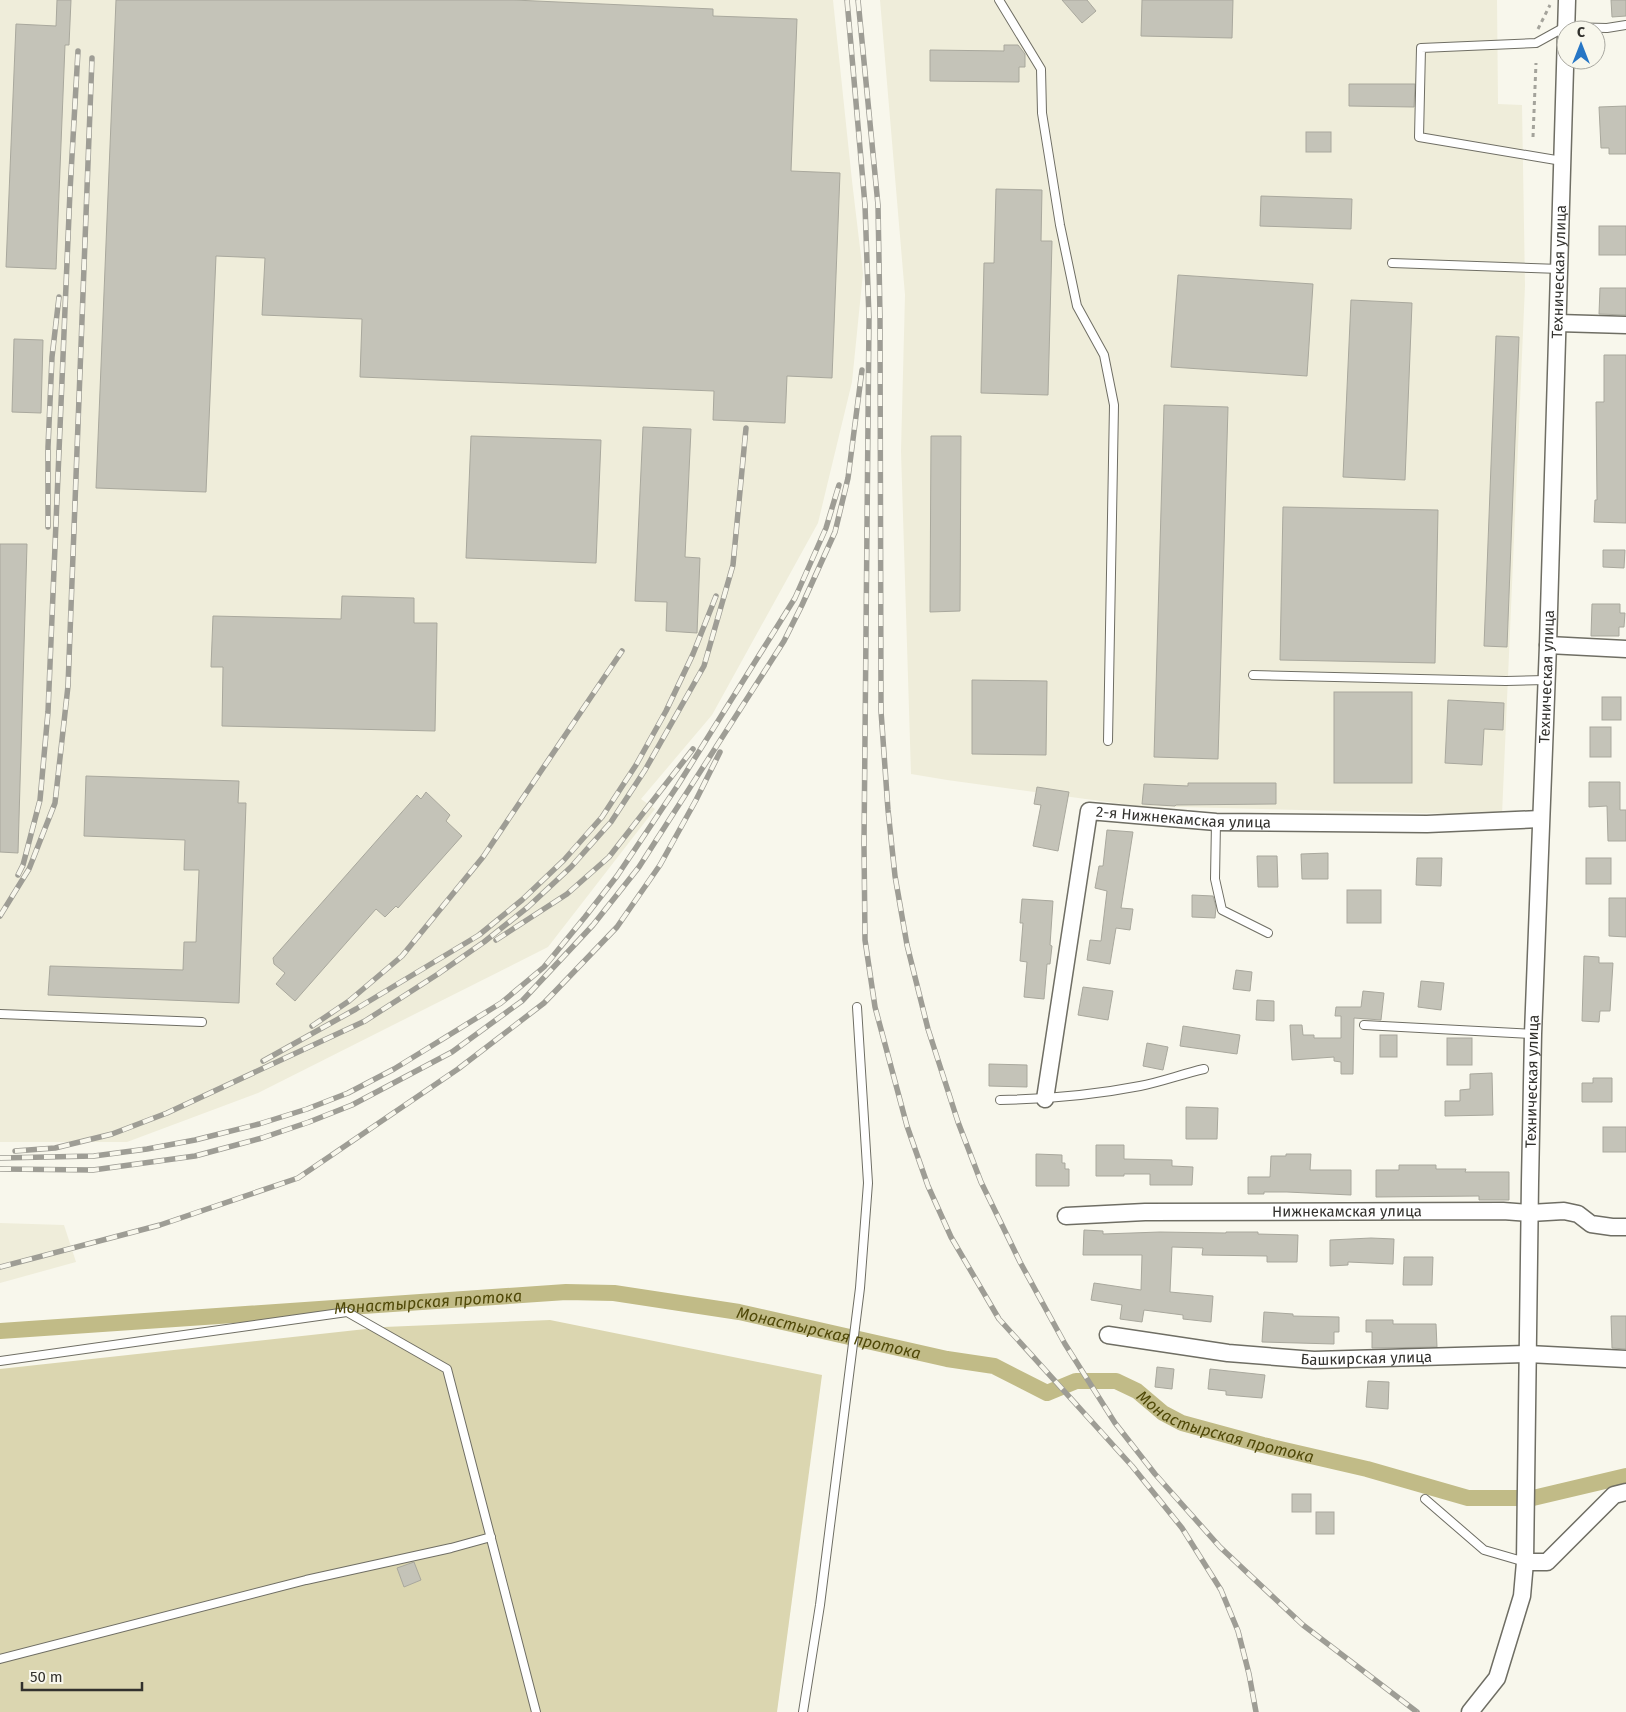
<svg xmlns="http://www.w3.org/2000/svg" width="1626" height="1712" font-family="'Fira Sans',sans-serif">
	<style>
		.built { fill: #efedda }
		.green { fill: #dbd6b0 }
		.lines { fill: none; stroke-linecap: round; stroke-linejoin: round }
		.canal { stroke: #c1bb87; stroke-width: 16 }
		.building { fill: #c4c3b8; stroke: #a9a89d }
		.lane-casing { stroke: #6f6e64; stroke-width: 10 }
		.street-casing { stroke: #6f6e64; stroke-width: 19 }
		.path { stroke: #a4a39b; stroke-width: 3; stroke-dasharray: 4 4; stroke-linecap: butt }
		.lane { stroke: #fff; stroke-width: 8 }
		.street { stroke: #fff; stroke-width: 16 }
		.rail-casing { stroke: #9e9d95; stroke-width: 5.5 }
		.rail { stroke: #f8f7ec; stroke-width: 4; stroke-dasharray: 11; stroke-linecap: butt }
		.labels { text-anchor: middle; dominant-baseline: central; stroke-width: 4; stroke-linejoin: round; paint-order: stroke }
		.street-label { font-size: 15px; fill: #32312d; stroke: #f8f7ec }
		.water-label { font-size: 16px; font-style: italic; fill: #504908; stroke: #f8f7ec }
	</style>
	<rect width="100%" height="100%" fill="#f8f7ec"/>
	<!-- built -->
	<g class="built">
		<polygon points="0,0 833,0 852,181 863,273 852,382 818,523 712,715 641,799 655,809 548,947 258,1093 127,1142 0,1142"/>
		<polygon points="880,0 1497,0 1498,104 1522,105 1525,286 1502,815 1137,806 947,780 911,774 901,451 905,295"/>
		<polygon points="0,1223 64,1225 76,1262 0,1283"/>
	</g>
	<!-- green -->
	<polygon class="green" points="550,1320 822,1375 777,1712 0,1712 0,1369 384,1327"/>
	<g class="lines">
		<!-- canal -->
		<path class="canal" id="s1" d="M0,1331L566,1292L614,1293L739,1312L947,1359L994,1366L1047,1393L1076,1381H1116L1137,1391L1163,1413L1182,1423L1263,1445L1367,1469L1468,1498H1533L1626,1476"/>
	</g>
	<!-- building -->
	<g class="building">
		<polygon points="57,0 71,0 69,45 65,45 56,269 6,267 16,24 56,26"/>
		<polygon points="116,0 514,0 713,9 713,16 797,19 791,171 840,173 832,378 787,376 785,423 713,420 714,391 360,377 362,319 262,315 265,258 216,256 206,492 96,488"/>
		<polygon points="1062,0 1087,0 1096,11 1082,23"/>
		<polygon points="1142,0 1233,0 1232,38 1141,36"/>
		<polygon points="1611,0 1626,0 1626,16 1612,17"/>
		<polygon points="1004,45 1018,45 1025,54 1025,67 1019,67 1019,82 930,81 930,50 1004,51"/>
		<polygon points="1349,84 1415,84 1414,107 1349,106"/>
		<polygon points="1626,106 1626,154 1609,154 1609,148 1601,148 1599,107"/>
		<rect x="1306" y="132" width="25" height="20"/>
		<polygon points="996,189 1042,190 1041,241 1052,241 1048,395 981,393 984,263 994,263"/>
		<polygon points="1261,196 1352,199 1351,229 1260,226"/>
		<rect x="1599" y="226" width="27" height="29"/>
		<polygon points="1178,275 1313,284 1307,376 1171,367"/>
		<polygon points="1600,288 1626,288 1626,315 1599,314"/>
		<polygon points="1351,300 1412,303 1405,480 1343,477"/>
		<polygon points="1496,336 1519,337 1507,647 1484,646"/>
		<polygon points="14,339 43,340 41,413 12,412"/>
		<polygon points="1604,355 1626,355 1626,523 1594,522 1595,500 1597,500 1596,402 1604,402"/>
		<polygon points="1164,405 1228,407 1218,759 1154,757"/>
		<polygon points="643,427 691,429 685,557 700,558 697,633 666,631 667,602 635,601"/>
		<polygon points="471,436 601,440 596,563 466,558"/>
		<polygon points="931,436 961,436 960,611 930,612"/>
		<polygon points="1283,507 1438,510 1435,663 1280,660"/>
		<polygon points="0,544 27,544 18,853 0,852"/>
		<polygon points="1603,550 1625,550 1624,568 1603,567"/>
		<polygon points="342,596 414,598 414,623 437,623 435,731 222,726 223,667 211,667 213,616 341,619"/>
		<polygon points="1592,604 1620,604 1620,613 1625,613 1624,627 1619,627 1619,636 1591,636"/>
		<polygon points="972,680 1047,681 1046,755 972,754"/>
		<rect x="1334" y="692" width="78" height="91"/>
		<rect x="1602" y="697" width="19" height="23"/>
		<polygon points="1448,700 1504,703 1503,730 1484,729 1482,765 1445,763"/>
		<rect x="1590" y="727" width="21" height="30"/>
		<polygon points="86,776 239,781 238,803 246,803 239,1003 48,995 50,966 183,970 184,942 196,942 199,870 184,870 185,840 84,836"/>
		<polygon points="1589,782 1620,782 1620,810 1626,810 1626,841 1608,841 1607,806 1589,807"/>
		<polygon points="1188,783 1276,783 1276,804 1176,805 1175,806 1142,804 1144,784 1188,786"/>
		<polygon points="1037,787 1069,792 1058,851 1033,846 1041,805 1034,804"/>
		<polygon points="426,792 450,815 446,821 462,836 398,908 396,906 385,917 376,909 295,1001 276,984 285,973 274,964 273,958 417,795 421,799"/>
		<polygon points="1107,830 1133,832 1121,908 1133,909 1130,930 1116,928 1110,964 1087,960 1090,940 1101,941 1107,891 1095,888 1099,866 1103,866"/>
		<polygon points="1328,853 1328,879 1302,879 1301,854"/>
		<polygon points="1257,856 1277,856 1278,887 1258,887"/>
		<polygon points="1417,858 1442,858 1441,886 1416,885"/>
		<rect x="1586" y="858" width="25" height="26"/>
		<rect x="1347" y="890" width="34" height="33"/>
		<polygon points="1192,895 1213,896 1216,907 1215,918 1192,917"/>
		<polygon points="1609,898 1626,898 1626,937 1609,936"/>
		<polygon points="1022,899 1053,901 1050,945 1052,946 1050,964 1047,964 1044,999 1024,997 1027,962 1020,961 1023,923 1020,923"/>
		<polygon points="1584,956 1599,957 1599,963 1613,963 1610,1011 1600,1011 1599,1022 1582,1021"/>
		<polygon points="1236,970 1252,972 1250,991 1233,989"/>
		<polygon points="1421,981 1444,983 1441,1010 1418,1007"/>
		<polygon points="1083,987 1113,991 1108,1020 1078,1015"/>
		<polygon points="1363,991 1384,993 1381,1020 1354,1018 1353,1074 1341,1074 1341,1062 1334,1061 1334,1057 1292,1060 1290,1025 1302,1025 1303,1035 1314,1035 1314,1038 1341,1038 1341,1016 1335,1016 1336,1007 1361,1007"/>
		<polygon points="1257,1000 1274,1001 1274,1021 1256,1020"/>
		<polygon points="1183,1026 1240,1035 1237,1054 1180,1046"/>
		<rect x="1380" y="1035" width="17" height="22"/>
		<rect x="1447" y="1038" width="25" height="27"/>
		<polygon points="1147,1043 1168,1047 1163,1070 1143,1066"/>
		<polygon points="989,1064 1027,1065 1027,1087 989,1086"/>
		<polygon points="1492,1073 1493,1115 1445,1116 1445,1101 1460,1101 1460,1090 1470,1089 1470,1074"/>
		<polygon points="1593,1078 1612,1078 1612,1102 1582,1102 1582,1083 1593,1083"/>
		<polygon points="1186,1107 1218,1108 1217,1139 1186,1139"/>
		<rect x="1603" y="1127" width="23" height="25"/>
		<polygon points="1096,1145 1124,1145 1124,1159 1172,1160 1172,1166 1193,1167 1192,1185 1150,1185 1150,1174 1124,1174 1124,1176 1096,1176"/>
		<polygon points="1036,1154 1062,1155 1062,1163 1065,1163 1065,1169 1069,1169 1069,1186 1036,1186"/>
		<polygon points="1286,1154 1311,1154 1310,1170 1351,1170 1351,1195 1287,1192 1264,1192 1264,1194 1248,1194 1248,1177 1270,1177 1271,1156 1286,1156"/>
		<polygon points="1399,1165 1436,1165 1436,1169 1466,1169 1465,1172 1509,1172 1509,1200 1479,1200 1479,1196 1376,1197 1376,1170 1399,1170"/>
		<polygon points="1084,1230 1103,1231 1103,1234 1160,1232 1226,1233 1226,1232 1258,1232 1258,1234 1298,1235 1297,1262 1267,1262 1267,1256 1202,1255 1203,1248 1172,1247 1170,1292 1213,1296 1211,1322 1183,1319 1183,1315 1144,1310 1142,1322 1120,1319 1122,1305 1091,1300 1094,1283 1141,1290 1142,1255 1083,1255"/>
		<polygon points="1371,1238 1394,1239 1393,1264 1348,1262 1348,1265 1330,1266 1330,1240"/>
		<polygon points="1404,1257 1433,1257 1432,1285 1403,1285"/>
		<polygon points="1264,1312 1293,1314 1293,1316 1339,1317 1339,1332 1334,1332 1334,1344 1262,1342"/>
		<polygon points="1611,1316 1626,1316 1626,1349 1612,1348"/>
		<polygon points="1366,1320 1393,1320 1393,1324 1436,1324 1437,1347 1372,1348 1372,1332 1366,1332"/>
		<polygon points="1157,1367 1174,1369 1172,1389 1155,1387"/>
		<polygon points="1210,1369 1265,1375 1262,1398 1226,1395 1226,1391 1208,1389"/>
		<polygon points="1368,1381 1389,1382 1388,1409 1366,1407"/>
		<rect x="1292" y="1494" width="19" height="18"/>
		<rect x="1316" y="1512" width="18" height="22"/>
		<polygon points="414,1562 421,1580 404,1587 397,1568"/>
	</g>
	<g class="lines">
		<!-- lane casing -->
		<g class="lane-casing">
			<g id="lane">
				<polyline points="999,0 1041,69 1042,113 1060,225 1077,306 1104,355 1114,405 1108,741"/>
				<polyline points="1562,161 1419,137 1421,48 1536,43 1565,27 1607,28 1626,25"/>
				<polyline points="1392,263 1560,269"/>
				<polyline points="1253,675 1506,681 1546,680"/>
				<polyline points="1216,822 1215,879 1222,910 1268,933"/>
				<polyline points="0,1014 202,1022"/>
				<polyline points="1364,1025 1533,1034"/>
				<path d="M1000,1100C1047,1099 1094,1095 1140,1086C1161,1082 1182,1074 1204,1069"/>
				<polyline points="0,1361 347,1312 447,1369 536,1712"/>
				<polyline points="1425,1499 1484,1550 1525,1562"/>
				<polyline points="0,1659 306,1580 451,1548 491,1537"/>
				<polyline points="803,1712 820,1605 860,1288 868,1183 857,1007"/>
			</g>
		</g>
		<!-- street casing -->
		<g class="street-casing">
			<g id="street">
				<polyline points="1558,323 1626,325"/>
				<polyline points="1548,645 1626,649"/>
				<path id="s2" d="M1045,1099L1089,811L1216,822L1427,824L1540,819"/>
				<path id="s3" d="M1066,1216L1145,1212L1503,1211L1530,1213L1564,1211L1578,1214L1591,1224L1612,1227H1626"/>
				<path id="s4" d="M1108,1335L1228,1353L1314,1360L1528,1354L1626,1359"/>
				<polyline points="1525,1562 1547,1562 1614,1495 1626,1492"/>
				<path id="s5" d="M1470,1712L1497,1678L1522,1596L1525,1562L1530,1182L1533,1034L1548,645L1567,0"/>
			</g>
		</g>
		<!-- path -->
		<g class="path">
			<polyline points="1538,29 1550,5"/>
			<polyline points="1533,137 1536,63"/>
		</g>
		<!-- lane -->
		<use href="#lane" class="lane"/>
		<!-- street -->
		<use href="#street" class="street"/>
		<!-- rail casing -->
		<g class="rail-casing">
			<g id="rail">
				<polyline points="847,0 865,205 869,318 864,844 865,940 875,1007 907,1126 928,1186 951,1237 999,1319 1132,1466 1182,1528 1221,1590 1238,1631 1249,1674 1256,1712"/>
				<polyline points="858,0 878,205 880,317 881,711 888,810 895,876 907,945 928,1029 958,1122 981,1182 1020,1262 1065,1344 1115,1423 1155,1474 1220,1547 1303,1625 1417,1712"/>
				<polyline points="48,527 48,447 52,357 59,297"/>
				<polyline points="18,875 23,865 40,800 48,712 70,191 78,51"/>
				<polyline points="0,916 29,869 55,803 68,686 92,58"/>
				<polyline points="496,940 567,894 609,857 693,749"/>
				<polyline points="312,1026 349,1001 402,956 483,857 622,651"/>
				<polyline points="263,1061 356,1009 479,935 522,900 564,860 602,817 636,765 666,711 693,654 716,596"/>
				<polyline points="15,1151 55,1148 112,1134 167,1113 365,1021 438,974 484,942 528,907 571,867 611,822 645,770 704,666 733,565 746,428"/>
				<polyline points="0,1158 94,1156 147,1149 195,1140 259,1124 307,1109 348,1093 394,1069 501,1003 544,967 585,917 617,876 678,785 795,598 826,528 839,485"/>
				<polyline points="0,1169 93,1170 195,1156 262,1138 309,1122 352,1105 452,1052 522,1001 593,925 639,867 784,641 802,605 835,532 848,478 862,370"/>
				<polyline points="0,1267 160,1225 298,1178 458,1069 544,1003 617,927 660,865 696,800 720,752"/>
			</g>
		</g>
		<!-- rail -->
		<use href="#rail" class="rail"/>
	</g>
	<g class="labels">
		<!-- street labels -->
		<g class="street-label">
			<text stroke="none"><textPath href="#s5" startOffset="1454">Техническая улица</textPath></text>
			<text stroke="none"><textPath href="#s5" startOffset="1049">Техническая улица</textPath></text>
			<text stroke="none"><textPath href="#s2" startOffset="386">2-я Нижнекамская улица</textPath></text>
			<text stroke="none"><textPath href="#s5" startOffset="644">Техническая улица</textPath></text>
			<text stroke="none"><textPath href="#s3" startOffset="281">Нижнекамская улица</textPath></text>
			<text stroke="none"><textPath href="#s4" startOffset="260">Башкирская улица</textPath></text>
		</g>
		<!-- water labels -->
		<g class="water-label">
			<text stroke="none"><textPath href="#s1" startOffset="429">Монастырская протока</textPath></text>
			<text stroke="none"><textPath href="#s1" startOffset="834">Монастырская протока</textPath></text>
			<text stroke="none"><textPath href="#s1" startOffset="1254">Монастырская протока</textPath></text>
		</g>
	</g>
	<!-- north arrow -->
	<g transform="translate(1581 45)"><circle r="24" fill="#f8f7ec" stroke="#a9a8a0"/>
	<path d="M0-4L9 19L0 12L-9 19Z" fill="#2776c5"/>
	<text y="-8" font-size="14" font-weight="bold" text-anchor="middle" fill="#32312d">С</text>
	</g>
	<!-- scale -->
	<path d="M22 1682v8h120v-8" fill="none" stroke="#32312d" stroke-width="2.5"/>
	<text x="30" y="1682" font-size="15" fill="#32312d" stroke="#f8f7ec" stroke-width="4" paint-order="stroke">50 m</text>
</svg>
